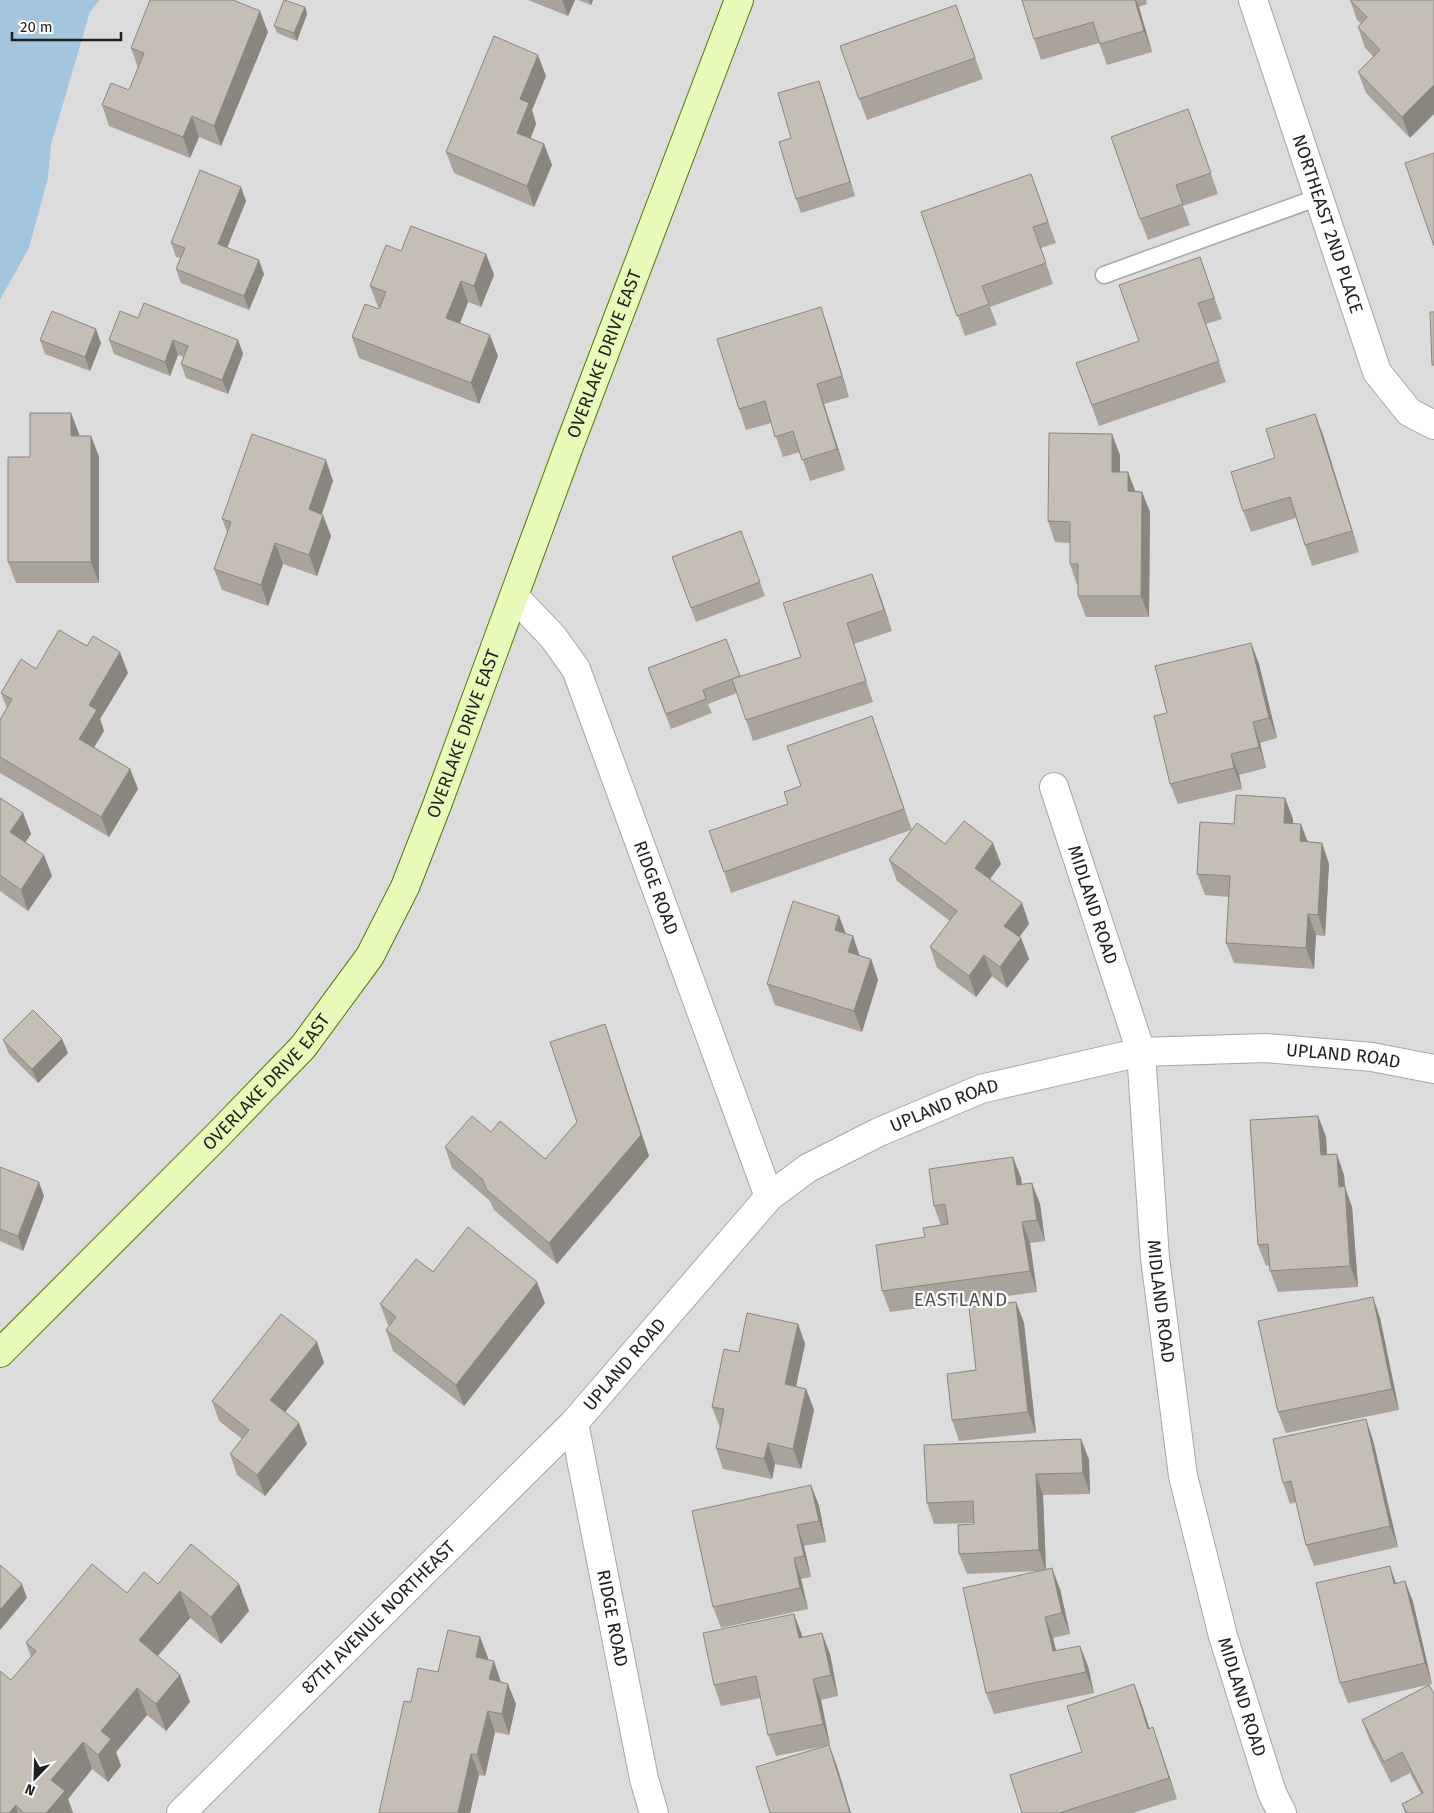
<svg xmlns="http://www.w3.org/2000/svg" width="1434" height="1813" font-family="'Fira Sans',sans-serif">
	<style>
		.residential { fill: #dddcdc }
		.water { fill: #a4c5de }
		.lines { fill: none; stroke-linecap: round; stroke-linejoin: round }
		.lane-casing { stroke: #a6a6a6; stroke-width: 19 }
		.street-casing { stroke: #a6a6a6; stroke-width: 30 }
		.secondary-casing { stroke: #537903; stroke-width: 30 }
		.lane { stroke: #fff; stroke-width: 16 }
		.street { stroke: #fff; stroke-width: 28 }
		.secondary { stroke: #e9fbb8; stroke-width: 28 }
		.wall { fill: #a9a39b }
		.shaded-wall { fill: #8a857e }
		.building { fill: #c5beb4; stroke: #8a857e }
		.labels { text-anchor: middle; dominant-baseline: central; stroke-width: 4.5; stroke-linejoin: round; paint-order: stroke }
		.street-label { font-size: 18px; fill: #1f1f1f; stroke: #fff }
		.neighbourhood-label { font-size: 19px; letter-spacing: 1px; fill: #525252; stroke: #fff }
	</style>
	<rect width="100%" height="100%" fill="#f0eee5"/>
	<!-- residential -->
	<polygon class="residential" points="100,0 1434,0 1434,1813 0,1813 0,300 29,248 48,178 51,145 90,12"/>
	<!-- water -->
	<polygon class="water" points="0,0 100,0 90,12 51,145 48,178 29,248 0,300"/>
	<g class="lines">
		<!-- lane casing -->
		<g class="lane-casing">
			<polyline id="lane" points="1104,275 1319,197"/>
		</g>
		<!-- street casing -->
		<g class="street-casing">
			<g id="street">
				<path id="s1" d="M1253,0L1377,372L1409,412L1434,425"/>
				<path id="s2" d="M514,596L553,637L576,669L769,1197"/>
				<path id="s3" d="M1054,787L1141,1052L1155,1258L1183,1476L1223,1636L1272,1793L1282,1813"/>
				<path id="s4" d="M574,1423L644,1779L654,1813"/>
				<path id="s5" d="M181,1813L574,1423L769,1197L808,1168L879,1132L981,1089L1141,1052L1266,1048L1372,1057L1434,1069"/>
			</g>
		</g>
		<!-- secondary casing -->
		<g class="secondary-casing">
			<g id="secondary">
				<path id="s6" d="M0,1353L215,1138L303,1047L370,956L405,887L437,805L568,449L739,0"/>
			</g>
		</g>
		<!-- lane -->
		<use href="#lane" class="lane"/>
		<!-- street -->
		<use href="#street" class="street"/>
		<!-- secondary -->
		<use href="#secondary" class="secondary"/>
	</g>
	<!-- wall -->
	<g class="wall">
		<polygon points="528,0 575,0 568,16"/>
		<polygon points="578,0 593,0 591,5"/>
		<polygon points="1022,0 1146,0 1147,4 1139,7 1152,52 1107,65 1099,43 1041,60 1034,39"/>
		<polygon points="1350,0 1434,0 1410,138 1366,93 1358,72 1374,57 1365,48 1358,27 1361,24 1357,20"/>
		<polygon points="956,5 983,79 867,120 840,46"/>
		<polygon points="305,7 307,14 297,41 277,33 274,26"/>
		<polygon points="268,32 221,146 199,137 190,158 109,126 102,105 129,90 138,68 131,48"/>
		<polygon points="546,76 532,110 536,124 531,138 544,144 552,165 534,207 454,173 446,152"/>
		<polygon points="819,81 824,96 855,196 801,213 796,199 791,138"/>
		<polygon points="1188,109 1218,194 1183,206 1190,225 1148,240 1140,219"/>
		<polygon points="1031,174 1056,243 1041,248 1053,284 990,307 997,325 965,336 921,212"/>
		<polygon points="246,201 227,247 264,274 249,310 181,283 176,269 180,258 176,257 171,243"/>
		<polygon points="401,251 486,254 494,275 481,307 468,302 460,323 498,356 479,404 359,358 352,337 379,309 380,307 378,307 370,286"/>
		<polygon points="1200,257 1222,319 1206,324 1226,382 1099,426 1076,363 1139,341"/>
		<polygon points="821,307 828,328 849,397 824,404 845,470 810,481 800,452 783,457 771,423 746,430 739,409"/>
		<polygon points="138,318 238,340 243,354 228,394 186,378 181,364 184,357 178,355 170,376 114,354 109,340"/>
		<polygon points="40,340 101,343 90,371 45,354"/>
		<polygon points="71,413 79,434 79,436 91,436 99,457 99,583 16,583 8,562 30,457"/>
		<polygon points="1315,414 1323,435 1359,552 1312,566 1296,518 1251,532 1243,511 1275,458"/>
		<polygon points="1120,455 1120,472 1128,472 1135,492 1142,492 1150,512 1149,617 1086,617 1078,596 1078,585 1077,585 1070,564 1070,543 1055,542 1048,521"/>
		<polygon points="333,481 322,514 331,536 317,576 283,564 268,606 222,590 214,569 227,532 222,519"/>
		<polygon points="741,531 765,596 696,622 672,557"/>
		<polygon points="872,574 892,631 854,644 873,702 753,741 737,693 708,704 712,713 671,729 648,668 726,639 740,677 801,657"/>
		<polygon points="1251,643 1259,664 1277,738 1260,743 1266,768 1239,775 1242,789 1178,804 1170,784 1167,713"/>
		<polygon points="87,646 128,673 100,719 104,731 94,747 130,769 138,789 109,837 0,773 0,720 7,708 1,693 36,669"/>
		<polygon points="872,716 912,830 945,844 1001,864 990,879 1022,903 1029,924 1019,937 1021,938 1029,959 1007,988 992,976 976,997 937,968 930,947 950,921 897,881 889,860 911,830 731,893 724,872"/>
		<polygon points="0,798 23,813 31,834 25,842 52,876 28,911 0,891"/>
		<polygon points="1285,798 1293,819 1293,823 1308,842 1322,843 1329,864 1325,936 1316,935 1314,969 1234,963 1226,943 1229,897 1205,895 1197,874 1234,824"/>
		<polygon points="839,916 846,934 860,956 871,959 878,980 862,1032 775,1005 767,984"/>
		<polygon points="62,1039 68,1053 38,1083 9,1054 3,1040"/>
		<polygon points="612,1045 649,1156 557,1264 494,1210 490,1201 452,1168 445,1147 491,1132 545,1159 577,1122"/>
		<polygon points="1318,1116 1326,1137 1327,1154 1344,1175 1345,1187 1352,1207 1358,1287 1278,1292 1270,1271 1270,1265 1266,1266 1258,1245"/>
		<polygon points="1013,1157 1021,1178 1022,1184 1040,1204 1045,1241 1030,1243 1037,1292 890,1312 882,1291 941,1226 934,1206"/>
		<polygon points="0,1167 44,1196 23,1251 0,1241"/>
		<polygon points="433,1272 545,1303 464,1406 393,1351 386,1330 389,1326 388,1325 380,1304"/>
		<polygon points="1016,1302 1024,1323 1036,1433 959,1441 952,1420 976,1370"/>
		<polygon points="1380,1318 1399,1410 1286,1433 1278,1412"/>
		<polygon points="798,1324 805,1344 796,1386 806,1389 814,1410 801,1469 775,1464 772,1479 723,1469 716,1448 720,1428 712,1407 739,1352"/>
		<polygon points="317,1342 324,1363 285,1412 307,1444 265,1496 237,1475 230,1454 242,1439 219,1421 212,1401"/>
		<polygon points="1081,1439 1089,1460 1090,1494 1043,1495 1046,1570 1060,1589 1070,1634 1053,1638 1056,1650 1088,1666 1094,1693 994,1714 986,1693 1038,1571 967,1574 959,1554 974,1524 974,1523 934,1524 927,1503"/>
		<polygon points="1373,1440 1398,1547 1314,1566 1306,1545 1296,1502 1290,1504 1283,1483"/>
		<polygon points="811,1485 819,1506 826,1542 804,1546 811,1577 801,1579 808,1609 721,1628 713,1607"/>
		<polygon points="1405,1581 1413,1602 1432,1684 1348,1703 1340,1683 1396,1583"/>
		<polygon points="158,1584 239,1584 249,1611 221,1644 190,1618 158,1656 180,1675 190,1702 166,1731 147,1715 116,1752 121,1766 108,1782 92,1769 68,1799 73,1813 0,1813 11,1680 31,1657 26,1643 127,1593"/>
		<polygon points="794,1614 802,1638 830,1654 838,1696 821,1700 830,1745 776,1756 768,1735 761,1698 721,1706 714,1685"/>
		<polygon points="480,1637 488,1658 487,1660 516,1704 509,1735 495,1732 485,1776 479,1775 470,1813 379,1813 438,1672"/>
		<polygon points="1134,1684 1149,1728 1160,1748 1177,1799 1133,1813 1022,1813 1082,1752"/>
		<polygon points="1434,1694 1434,1813 1405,1813 1402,1804 1421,1794 1410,1773 1391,1783 1370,1741 1362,1720"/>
	</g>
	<!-- shaded-wall -->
	<g class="shaded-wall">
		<polygon points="562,0 575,0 568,16"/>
		<polygon points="589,0 593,0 591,5"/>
		<polygon points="1135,0 1136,0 1139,7 1152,52 1144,31"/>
		<polygon points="305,7 307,14 297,41 294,33"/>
		<polygon points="260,11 268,32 221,146 214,126"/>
		<polygon points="538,55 546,76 532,110 536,124 524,153 517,133 520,99"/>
		<polygon points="819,81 824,96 855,196 850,182"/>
		<polygon points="1434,85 1434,114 1410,138 1402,117"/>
		<polygon points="192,116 199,137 190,158 183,137"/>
		<polygon points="544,144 552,165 534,207 527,186"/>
		<polygon points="241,187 246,201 223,258 218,244"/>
		<polygon points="486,254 494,275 481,307 474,286"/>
		<polygon points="259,260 264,274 249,310 244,296"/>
		<polygon points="461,281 468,302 454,339 446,318"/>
		<polygon points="821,307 828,328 849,397 842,376"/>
		<polygon points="96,329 101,343 90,371 85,357"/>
		<polygon points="490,335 498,356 479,404 471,383"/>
		<polygon points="173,340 178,355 170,376 165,362"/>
		<polygon points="238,340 243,354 228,394 222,380"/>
		<polygon points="817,384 824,404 845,470 837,449"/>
		<polygon points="71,413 79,434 79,457 71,436"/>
		<polygon points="1315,414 1323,435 1359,552 1352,531"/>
		<polygon points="1112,434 1120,455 1120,493 1112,472"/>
		<polygon points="91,436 99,457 99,583 91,562"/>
		<polygon points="326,460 333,481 316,530 309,509"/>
		<polygon points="1128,472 1136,493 1128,491"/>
		<polygon points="1142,492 1150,512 1149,617 1141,596"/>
		<polygon points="323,515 331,536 317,576 309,555"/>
		<polygon points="275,543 283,564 268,606 261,585"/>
		<polygon points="872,574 880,595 892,631 884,610"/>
		<polygon points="1251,643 1259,664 1277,738 1269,718"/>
		<polygon points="120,652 128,673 100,719 104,731 87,759 79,739 89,705"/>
		<polygon points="1253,722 1260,743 1266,768 1259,747"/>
		<polygon points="1231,754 1239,775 1242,789 1234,768"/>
		<polygon points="130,769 138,789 109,837 101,817"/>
		<polygon points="1285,798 1293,819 1292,843 1284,823"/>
		<polygon points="23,813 31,834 18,853 10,832"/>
		<polygon points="1301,824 1309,845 1300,841"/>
		<polygon points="993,843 1001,864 983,888 975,868"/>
		<polygon points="1322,843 1329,864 1325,936 1318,915"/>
		<polygon points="44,855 52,876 28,911 21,890"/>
		<polygon points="1022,903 1029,924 1012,947 1004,926"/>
		<polygon points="1308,914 1316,935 1314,969 1306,948"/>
		<polygon points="839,916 847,937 835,930"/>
		<polygon points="853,936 860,957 848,952"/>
		<polygon points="1021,938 1029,959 1007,988 1000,967"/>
		<polygon points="984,955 992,976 976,997 969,976"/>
		<polygon points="871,959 878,980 862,1032 854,1011"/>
		<polygon points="605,1024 649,1156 557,1264 549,1243"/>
		<polygon points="62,1039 68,1053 38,1083 32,1069"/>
		<polygon points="1318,1116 1326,1137 1328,1176 1321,1155"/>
		<polygon points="1337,1154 1344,1175 1345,1187 1352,1207 1358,1287 1350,1266 1339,1187"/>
		<polygon points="1013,1157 1021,1178 1024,1206 1017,1185"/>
		<polygon points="39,1182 44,1196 23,1251 18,1236"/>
		<polygon points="1032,1183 1040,1204 1045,1241 1037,1220"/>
		<polygon points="1022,1222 1030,1243 1037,1292 1030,1271"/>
		<polygon points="537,1282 545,1303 464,1406 456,1385"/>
		<polygon points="1373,1297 1380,1318 1399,1410 1392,1389"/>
		<polygon points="1016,1302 1024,1323 1036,1433 1028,1412"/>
		<polygon points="798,1324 805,1344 792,1405 785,1384"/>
		<polygon points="317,1342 324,1363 278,1421 270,1400"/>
		<polygon points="806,1389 814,1410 801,1469 793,1449"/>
		<polygon points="1366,1419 1373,1440 1398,1547 1390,1526"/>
		<polygon points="299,1423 307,1444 265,1496 257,1475"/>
		<polygon points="1081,1439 1089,1460 1090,1494 1083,1473"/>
		<polygon points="768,1443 775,1464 772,1479 764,1459"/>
		<polygon points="1036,1474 1043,1495 1046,1571 1039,1550"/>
		<polygon points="811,1485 819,1506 826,1542 819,1521"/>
		<polygon points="797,1525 804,1546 811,1577 804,1556"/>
		<polygon points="794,1558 801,1579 808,1609 800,1588"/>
		<polygon points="1390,1566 1397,1586 1394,1584"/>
		<polygon points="1052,1568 1060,1589 1070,1634 1062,1613"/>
		<polygon points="1405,1581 1413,1602 1432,1684 1425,1663"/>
		<polygon points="22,1584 27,1598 0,1630 0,1610"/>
		<polygon points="239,1584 249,1611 221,1644 211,1617"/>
		<polygon points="180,1591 190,1618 148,1667 139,1640"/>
		<polygon points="794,1614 802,1635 807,1659 799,1638"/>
		<polygon points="1045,1617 1053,1638 1061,1672 1053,1651"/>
		<polygon points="822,1633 830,1654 838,1696 831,1675"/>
		<polygon points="480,1637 488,1658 483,1678 476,1657"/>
		<polygon points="1080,1646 1088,1666 1094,1693 1086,1672"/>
		<polygon points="494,1661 501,1682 489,1679"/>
		<polygon points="180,1675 190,1702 166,1731 156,1704"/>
		<polygon points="813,1679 821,1700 830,1745 823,1724"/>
		<polygon points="508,1684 516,1704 509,1735 502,1714"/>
		<polygon points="1134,1684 1142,1705 1156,1750 1148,1729"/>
		<polygon points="137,1688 147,1715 116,1752 121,1766 108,1782 98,1755 101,1731"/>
		<polygon points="488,1711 495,1732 485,1776 477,1755"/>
		<polygon points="1153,1727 1177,1799 1169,1778"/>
		<polygon points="83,1742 92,1769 68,1799 73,1813 46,1813 51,1780"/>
		<polygon points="829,1745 837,1766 851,1813 850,1813"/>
		<polygon points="471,1754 479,1775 470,1813 458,1813"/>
		<polygon points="16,1805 18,1813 9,1813"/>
	</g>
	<!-- building -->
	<g class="building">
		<polygon points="150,0 233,0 260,11 214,126 192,116 183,137 102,105 111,83 129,90 144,53 131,48"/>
		<polygon points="284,0 305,7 294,33 274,26"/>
		<polygon points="1022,0 1135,0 1144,31 1100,44 1093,22 1034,39"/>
		<polygon points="1350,0 1434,0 1434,85 1402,117 1358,72 1380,50 1358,27 1367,17"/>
		<polygon points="956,5 975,58 859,99 840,46"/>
		<polygon points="494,36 538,55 520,99 529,103 517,133 544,144 527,186 446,152"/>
		<polygon points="819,81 850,182 796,199 779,142 791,138 778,93"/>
		<polygon points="1188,109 1211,173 1176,185 1183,204 1140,219 1111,137"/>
		<polygon points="1434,153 1434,246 1405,163"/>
		<polygon points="200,170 241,187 218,244 259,260 244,296 176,269 185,248 171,243"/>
		<polygon points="1031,174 1048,222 1033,227 1046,263 982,286 989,304 957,316 921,212"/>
		<polygon points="411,226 486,254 474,286 461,281 446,318 490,335 471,383 352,337 365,304 379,309 386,292 370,286 386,245 401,251"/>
		<polygon points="1200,257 1214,298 1198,303 1219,361 1092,405 1076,363 1139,341 1119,285"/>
		<polygon points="144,303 238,340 222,380 181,364 188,346 173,340 165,362 109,340 120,311 138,318"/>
		<polygon points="821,307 842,376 817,384 837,449 802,460 793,431 775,437 765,401 739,409 717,339"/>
		<polygon points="52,311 96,329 85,357 40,340"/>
		<polygon points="1430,312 1434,312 1434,365 1432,365"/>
		<polygon points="30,413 71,413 71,436 91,436 91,562 8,562 8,457 30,457"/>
		<polygon points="1315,414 1352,531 1305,545 1290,497 1243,511 1231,472 1275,458 1266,429"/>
		<polygon points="1049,433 1112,434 1112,472 1128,472 1128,491 1142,492 1141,596 1078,596 1078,564 1070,564 1070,522 1048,521"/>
		<polygon points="252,434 326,460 309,509 323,515 309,555 275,543 261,585 214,569 231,522 222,519"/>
		<polygon points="741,531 760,582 691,608 672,557"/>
		<polygon points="872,574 884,610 847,623 866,681 746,720 732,679 801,657 783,603"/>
		<polygon points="59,630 87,646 93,636 120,652 89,705 97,710 79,739 130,769 101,817 0,757 0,720 12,699 1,693 21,659 36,669"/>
		<polygon points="726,639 740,676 703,690 706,699 666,714 648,668"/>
		<polygon points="1251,643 1269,718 1253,722 1259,747 1231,754 1234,768 1170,784 1154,716 1167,713 1155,666"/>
		<polygon points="872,716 904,809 724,872 709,831 788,804 784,792 801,786 787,746"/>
		<polygon points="1236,795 1285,798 1284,823 1301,824 1300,841 1322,843 1318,915 1308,914 1306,948 1226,943 1230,876 1197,874 1200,822 1234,824"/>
		<polygon points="0,798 23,813 10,832 44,855 21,890 0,875"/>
		<polygon points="964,821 993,843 975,868 1022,903 1004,926 1021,938 1000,967 984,955 969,976 930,947 957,911 889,860 917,823 945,844"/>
		<polygon points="793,901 839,916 835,930 853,936 848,952 871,959 854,1011 767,984"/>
		<polygon points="33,1010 62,1039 32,1069 3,1040"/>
		<polygon points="605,1024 641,1135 549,1243 486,1189 483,1180 445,1147 472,1116 491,1132 500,1121 545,1159 577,1122 550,1042"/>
		<polygon points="1318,1116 1321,1155 1337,1154 1339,1187 1345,1186 1350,1266 1270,1271 1268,1244 1258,1245 1250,1120"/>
		<polygon points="1013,1157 1017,1185 1032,1183 1037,1220 1022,1222 1030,1271 882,1291 876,1245 925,1237 923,1228 948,1224 945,1204 934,1206 929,1169"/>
		<polygon points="0,1167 39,1182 18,1236 0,1229"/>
		<polygon points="468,1227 537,1282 456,1385 386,1330 396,1317 380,1304 416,1259 433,1272"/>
		<polygon points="1373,1297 1392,1389 1278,1412 1258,1321"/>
		<polygon points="1016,1302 1028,1412 952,1420 947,1374 976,1370 969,1307"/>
		<polygon points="747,1313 798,1324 785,1384 806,1389 793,1449 768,1443 764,1459 716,1448 724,1409 712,1407 724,1349 739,1352"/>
		<polygon points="281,1314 317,1342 270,1400 299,1423 257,1475 230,1454 249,1430 212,1401"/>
		<polygon points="1366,1419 1390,1526 1306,1545 1291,1481 1283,1483 1273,1439"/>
		<polygon points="1081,1439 1083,1473 1036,1474 1039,1550 959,1554 958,1525 974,1524 973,1501 927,1503 924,1445"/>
		<polygon points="811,1485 819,1521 797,1525 804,1556 794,1558 800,1588 713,1607 692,1511"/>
		<polygon points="191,1544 239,1584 211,1617 180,1591 139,1640 180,1675 156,1704 137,1688 101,1731 111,1739 98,1755 83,1742 51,1780 65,1791 46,1813 24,1813 16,1805 9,1813 0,1813 0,1671 11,1680 36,1651 26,1643 92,1564 127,1593 144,1572 158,1584"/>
		<polygon points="0,1565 22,1584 0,1610"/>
		<polygon points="1390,1566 1394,1584 1405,1581 1425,1663 1340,1683 1316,1583"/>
		<polygon points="1052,1568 1062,1613 1045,1617 1053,1651 1080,1646 1086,1672 986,1693 963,1588"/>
		<polygon points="794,1614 799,1638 822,1633 831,1675 813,1679 823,1724 768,1735 756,1676 714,1685 703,1633"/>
		<polygon points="448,1630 480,1637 476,1657 494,1661 489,1679 508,1684 502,1714 488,1711 477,1755 471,1754 458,1813 379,1813 404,1701 411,1702 418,1668 438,1672"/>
		<polygon points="1134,1684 1148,1729 1153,1727 1169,1778 1059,1813 1022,1813 1010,1775 1082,1752 1067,1706"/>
		<polygon points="1429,1685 1434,1694 1434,1813 1407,1813 1402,1804 1423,1793 1402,1752 1384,1762 1362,1720"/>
		<polygon points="829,1745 850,1813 770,1813 756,1767"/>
	</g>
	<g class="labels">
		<!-- street labels -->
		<g class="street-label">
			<text stroke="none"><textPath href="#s1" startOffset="236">NORTHEAST 2ND PLACE</textPath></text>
			<text stroke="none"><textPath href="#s6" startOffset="1190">OVERLAKE DRIVE EAST</textPath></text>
			<text stroke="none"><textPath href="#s6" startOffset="785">OVERLAKE DRIVE EAST</textPath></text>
			<text stroke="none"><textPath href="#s2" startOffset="329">RIDGE ROAD</textPath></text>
			<text stroke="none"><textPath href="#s3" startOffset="124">MIDLAND ROAD</textPath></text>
			<text stroke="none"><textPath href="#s5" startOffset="1458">UPLAND ROAD</textPath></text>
			<text stroke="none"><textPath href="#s6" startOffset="380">OVERLAKE DRIVE EAST</textPath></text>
			<text stroke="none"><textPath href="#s5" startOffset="1051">UPLAND ROAD</textPath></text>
			<text stroke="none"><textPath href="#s3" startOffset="529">MIDLAND ROAD</textPath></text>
			<text stroke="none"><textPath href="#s5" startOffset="631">UPLAND ROAD</textPath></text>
			<text stroke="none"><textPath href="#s5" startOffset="278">87TH AVENUE NORTHEAST</textPath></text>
			<text stroke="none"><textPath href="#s4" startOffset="199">RIDGE ROAD</textPath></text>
			<text stroke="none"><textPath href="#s3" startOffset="934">MIDLAND ROAD</textPath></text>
		</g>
		<!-- neighbourhood labels -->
		<g class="neighbourhood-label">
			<text x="961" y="1299">EASTLAND</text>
		</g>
	</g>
	<!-- north arrow -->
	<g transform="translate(35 1778) rotate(203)" stroke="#ffffff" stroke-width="4" paint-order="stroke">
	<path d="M0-4L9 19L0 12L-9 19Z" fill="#1f1f1f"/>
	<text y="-8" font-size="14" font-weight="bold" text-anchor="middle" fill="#1f1f1f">N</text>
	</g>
	<!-- scale -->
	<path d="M12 32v8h109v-8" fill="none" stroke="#1f1f1f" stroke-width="2.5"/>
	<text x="20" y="32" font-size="15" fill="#1f1f1f" stroke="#ffffff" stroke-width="4" paint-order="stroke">20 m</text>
</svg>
